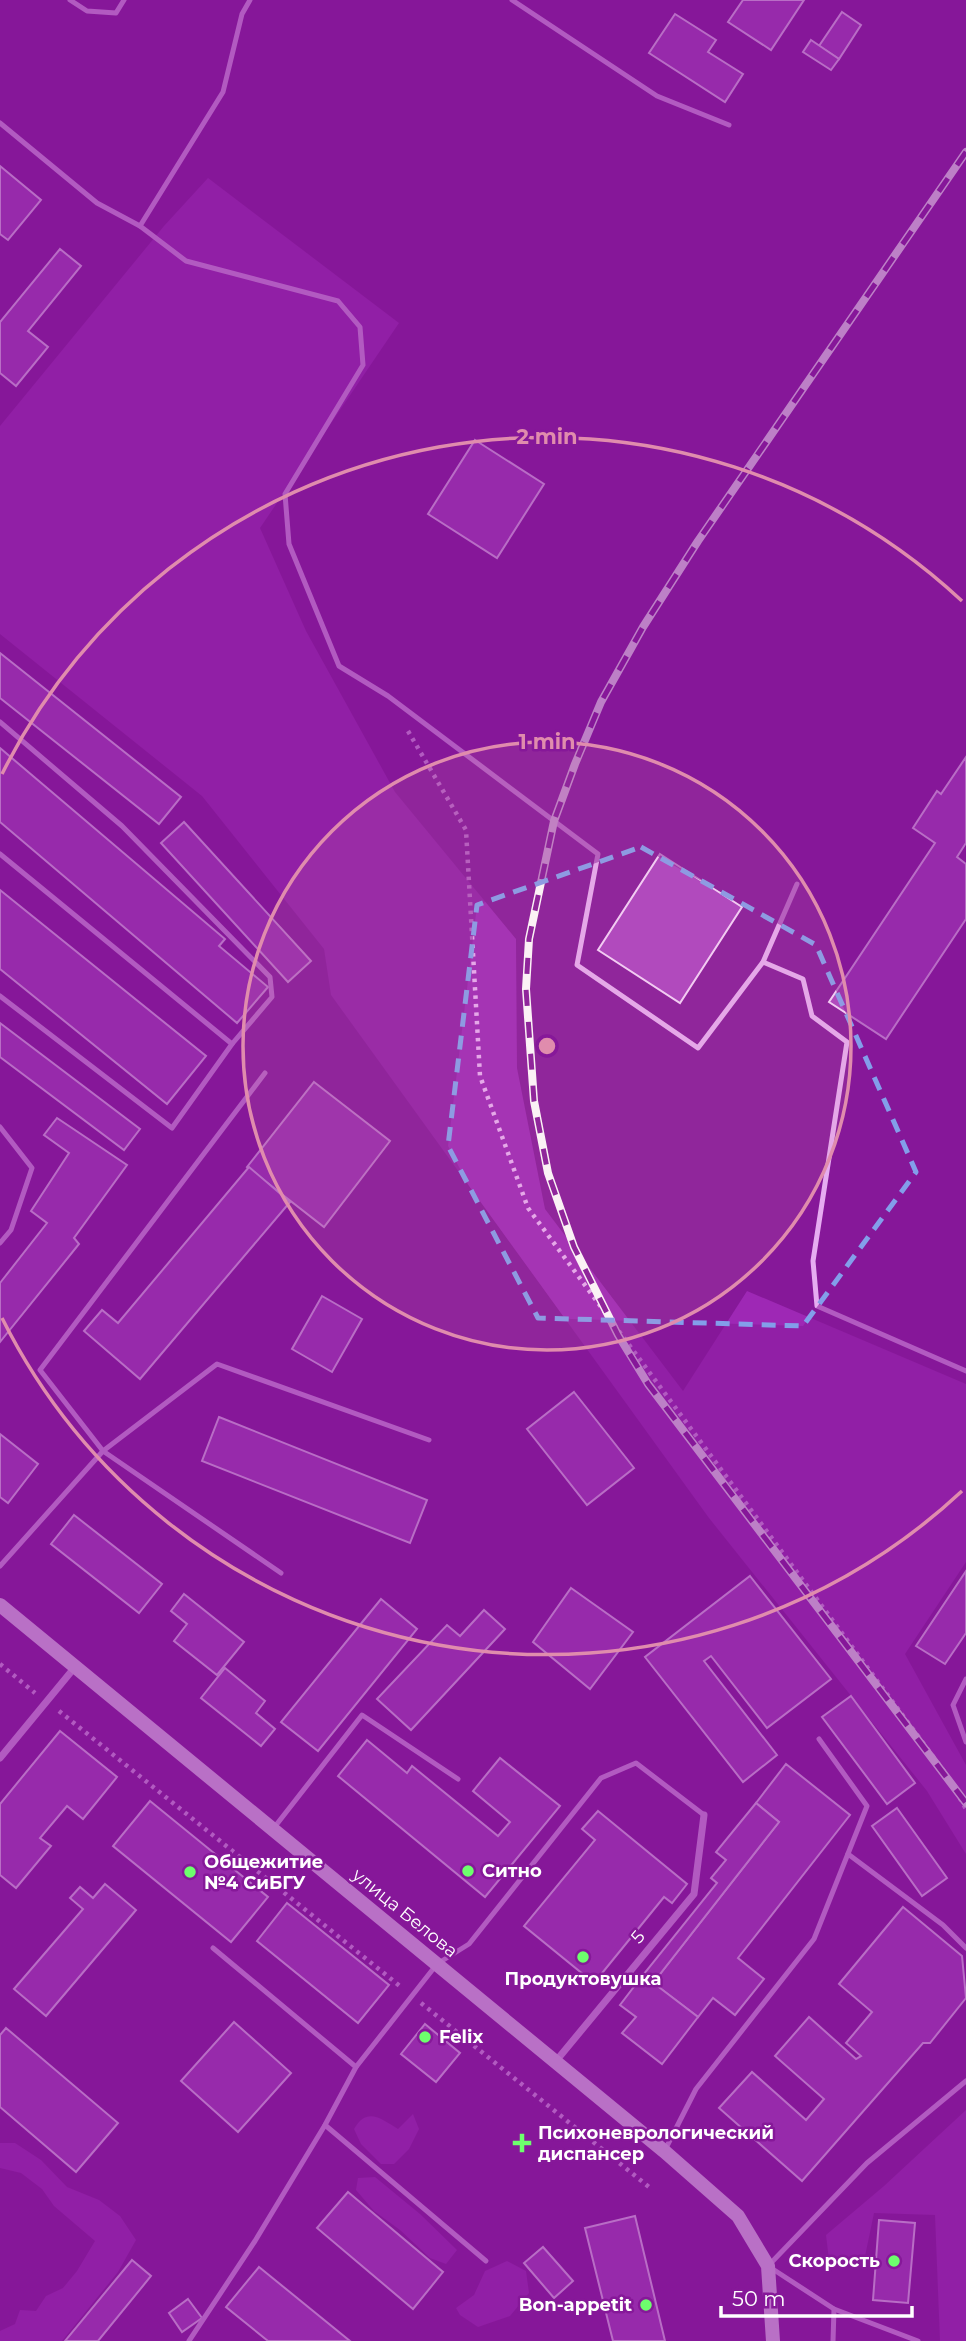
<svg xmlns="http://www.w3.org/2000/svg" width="966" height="2341" font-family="Montserrat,sans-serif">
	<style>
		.green { fill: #9e28b5 }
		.building { fill: #ab41c0; stroke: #f5d4fc; stroke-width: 2 }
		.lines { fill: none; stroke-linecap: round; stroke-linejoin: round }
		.path { stroke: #e6acf1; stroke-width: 4.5; stroke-dasharray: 3.5 5; stroke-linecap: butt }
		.service { stroke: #e6acf1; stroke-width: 5 }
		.minor { stroke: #e6acf1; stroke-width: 7 }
		.secondary { stroke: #f7dbfc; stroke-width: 14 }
		.rail-casing { stroke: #fff; stroke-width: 8 }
		.rail { stroke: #861899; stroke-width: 5; stroke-dasharray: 16; stroke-linecap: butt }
		.marked { fill: none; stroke: #839eea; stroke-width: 5; stroke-dasharray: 14 9; stroke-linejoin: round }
		.ring { fill: none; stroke: #e08cad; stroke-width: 3.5 }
		.poi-dot { fill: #6dff6d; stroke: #861899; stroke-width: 2.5 }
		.labels { text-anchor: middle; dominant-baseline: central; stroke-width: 5; stroke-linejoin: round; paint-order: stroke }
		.poi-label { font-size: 18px; font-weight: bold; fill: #fff; stroke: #861899; text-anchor: start }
		.street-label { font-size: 18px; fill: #fff; stroke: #861899 }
		.centre { fill: #e08cad; stroke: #861899; stroke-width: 3.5 }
		.ring-label { font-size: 21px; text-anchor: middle; font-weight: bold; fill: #e08cad; stroke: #861899; stroke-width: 5; stroke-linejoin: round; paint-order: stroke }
	</style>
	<rect width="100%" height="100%" fill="#861899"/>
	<!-- green -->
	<g class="green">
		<polygon points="208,178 399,323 260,528 306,631 395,792 516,939 517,1068 545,1209 683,1391 747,1291 966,1384 966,1562 905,1654 966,1765 966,1854 927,1791 709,1518 331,995 324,949 202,796 0,634 0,426 164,226"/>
		<polygon points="966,2110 966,2341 940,2341 935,2215 874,2213 863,2266 829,2260 826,2235 884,2186"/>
		<path d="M413,2114L419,2129L409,2149L394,2164H381L361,2144L354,2129C367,2107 380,2118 398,2129Z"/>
		<polygon points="0,2143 15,2143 41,2160 67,2187 99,2200 120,2216 136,2240 118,2272 62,2341 0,2341 0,2331 15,2324 20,2310 36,2311 46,2296 63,2288 77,2271 95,2241 54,2206 42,2189 21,2173 0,2168"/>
		<polygon points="375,2177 420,2214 457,2250 446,2264 430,2258 400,2230 374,2211 356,2190 358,2178"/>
		<polygon points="507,2261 526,2271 529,2293 510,2316 478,2327 460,2315 456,2308 474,2295 485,2271"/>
	</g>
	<!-- building -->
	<g class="building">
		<polygon points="743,0 804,0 771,50 728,22"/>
		<polygon points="842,12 861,25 839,59 819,46"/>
		<polygon points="675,14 716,40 708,52 743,74 725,102 649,53"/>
		<polygon points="811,40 839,59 831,70 803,52"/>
		<polygon points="0,166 41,200 8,240 0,234"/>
		<polygon points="60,249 81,266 28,331 48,347 16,386 0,373 0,322"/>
		<polygon points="475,440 544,484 497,558 428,514"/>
		<polygon points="0,653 181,797 159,824 0,698"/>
		<polygon points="0,748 225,939 219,946 268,987 237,1023 0,822"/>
		<polygon points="966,757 966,843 957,857 966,864 966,919 886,1039 829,1002 935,843 913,828 937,791 941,794"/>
		<polygon points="184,822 311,961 288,982 161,843"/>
		<polygon points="660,854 742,907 680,1003 598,950"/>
		<polygon points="0,890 206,1056 167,1104 0,969"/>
		<polygon points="0,1023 140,1129 124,1150 0,1057"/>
		<polygon points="314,1082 390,1141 324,1227 247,1167"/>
		<polygon points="57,1118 127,1165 74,1238 79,1244 0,1342 0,1283 47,1223 31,1211 69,1153 44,1135"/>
		<polygon points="249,1167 290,1202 140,1379 84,1331 102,1310 118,1323"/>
		<polygon points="322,1296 362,1319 332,1372 292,1349"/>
		<polygon points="574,1392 634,1468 587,1505 527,1429"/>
		<polygon points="219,1417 427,1500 410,1543 202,1461"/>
		<polygon points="0,1434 38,1464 8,1503 0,1497"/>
		<polygon points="74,1515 162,1584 139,1613 51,1544"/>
		<polygon points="966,1571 966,1633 945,1664 916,1646"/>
		<polygon points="750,1576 831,1679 767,1728 711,1656 704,1661 777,1755 743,1782 645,1657"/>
		<polygon points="571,1588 633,1632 590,1689 533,1642"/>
		<polygon points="184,1594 244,1642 217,1675 174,1641 187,1624 171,1611"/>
		<polygon points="381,1599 417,1629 318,1751 281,1722"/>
		<polygon points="484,1610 505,1629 411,1730 377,1699 447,1625 460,1636"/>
		<polygon points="225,1668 265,1701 256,1713 275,1729 261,1746 201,1698"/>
		<polygon points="851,1696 915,1783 887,1804 822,1717"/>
		<polygon points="60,1731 117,1777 83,1819 67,1806 40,1838 51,1846 16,1888 0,1875 0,1804"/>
		<polygon points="367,1740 407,1773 412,1766 498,1836 510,1822 473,1791 500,1758 560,1806 485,1897 338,1776"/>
		<polygon points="786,1764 850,1815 738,1958 764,1979 735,2015 713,1998 698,2017 653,1983 779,1822 756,1803"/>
		<polygon points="150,1801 268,1897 231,1942 113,1846"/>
		<polygon points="756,1803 779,1822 653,1983 643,1975 717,1883 711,1878 726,1860 716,1852"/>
		<polygon points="897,1808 947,1878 922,1896 872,1826"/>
		<polygon points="598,1811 687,1884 672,1903 664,1897 594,1983 524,1926 595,1840 582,1829"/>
		<polygon points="105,1884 136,1910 46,2016 14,1989 83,1909 70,1898 80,1887 93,1898"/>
		<polygon points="287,1903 389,1985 358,2023 257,1941"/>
		<polygon points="903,1907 962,1956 966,1998 930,2043 923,2043 802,2181 719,2108 752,2072 806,2120 824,2099 775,2056 809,2017 856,2059 861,2056 846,2043 872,2012 839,1984"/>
		<polygon points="643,1975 698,2017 662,2064 622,2033 636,2017 620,2005"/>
		<polygon points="234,2022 291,2073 238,2132 181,2081"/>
		<polygon points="425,2024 460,2053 436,2082 401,2054"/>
		<polygon points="6,2028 118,2123 76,2172 0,2107 0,2035"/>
		<polygon points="348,2192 443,2272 413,2309 317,2228"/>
		<polygon points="635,2216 665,2341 613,2341 585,2228"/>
		<polygon points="879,2220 915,2223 908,2303 873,2300"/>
		<polygon points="543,2247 573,2281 554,2298 524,2263"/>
		<polygon points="132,2260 151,2276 98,2341 65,2341"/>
		<polygon points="259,2267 350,2341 268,2341 226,2307"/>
		<polygon points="188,2299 202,2318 182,2332 169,2313"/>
	</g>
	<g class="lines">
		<!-- path -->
		<g class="path">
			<polyline points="408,731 466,830 480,1076 528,1208 946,1774 966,1809"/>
			<polyline points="0,1664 35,1693"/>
			<polyline points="59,1711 401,1987"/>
			<polyline points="421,2003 649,2187"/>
		</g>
		<!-- service -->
		<g class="service">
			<polyline points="70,0 87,11 116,13 124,0"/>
			<polyline points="250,0 242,14 223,92 140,226 186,261 338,301 360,327 363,365 285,494 289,544 339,666 388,696 598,854 577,965 698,1048 763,962 797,884"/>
			<polyline points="512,0 657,96 729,125"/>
			<polyline points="0,123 97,203 140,226"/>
			<polyline points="0,722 122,826 270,977 272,997 232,1044"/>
			<polyline points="0,854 232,1044 172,1128 0,996"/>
			<polyline points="763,962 803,979 812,1016 847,1042 813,1261 817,1306 966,1371"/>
			<polyline points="265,1073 40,1370 103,1451 281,1573"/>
			<polyline points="0,1127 32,1168 11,1230 0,1243"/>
			<polyline points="0,1566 103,1451 217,1364 429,1440"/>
			<polyline points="966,1679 953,1705 966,1742"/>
			<polyline points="273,1829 362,1715 458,1779"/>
			<polyline points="848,1854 943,1925 966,1948"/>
			<polyline points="213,1948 356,2067"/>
			<polyline points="325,2125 486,2261"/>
			<polyline points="666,2148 696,2089 814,1939 867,1806 819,1739"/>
			<polyline points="189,2341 255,2241 325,2125 356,2067 437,1964 469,1944 601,1778 636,1763 704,1815"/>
			<polyline points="833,2341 834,2309"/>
			<polyline points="918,2341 834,2309 768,2266 867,2163 966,2081"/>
		</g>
		<!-- minor -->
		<g class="minor">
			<polyline points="0,1758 75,1667"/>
			<polyline points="556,2061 694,1894 704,1815"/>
		</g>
		<!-- secondary -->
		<polyline class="secondary" points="0,1605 664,2151 738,2216 768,2266 773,2341"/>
		<!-- rail casing -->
		<g class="rail-casing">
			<polyline id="rail" points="966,152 698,541 643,627 601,702 575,764 554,821 529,939 526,989 534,1101 548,1173 574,1247 618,1335 648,1384 966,1803"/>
		</g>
		<!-- rail -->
		<use href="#rail" class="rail"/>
	</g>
	<!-- marked area -->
	<path d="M0 0H966V2341H0ZM641,847L816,945L916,1172L803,1326L538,1318L448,1146L477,905Z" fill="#861899" fill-opacity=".55" fill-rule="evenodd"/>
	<path class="marked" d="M641,847L816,945L916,1172L803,1326L538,1318L448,1146L477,905Z"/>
	<!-- distance rings -->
	<circle cx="547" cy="1046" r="304" fill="#e08cad" fill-opacity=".12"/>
	<g class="ring">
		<circle cx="547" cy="1046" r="304"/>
		<path d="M962 1491A609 609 0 0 1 2 1318M2 774A609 609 0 0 1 962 601"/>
	</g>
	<!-- markers -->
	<g class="poi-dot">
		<circle cx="468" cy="1871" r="7"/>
		<circle cx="190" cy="1872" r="7"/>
		<circle cx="583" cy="1957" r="7"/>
		<circle cx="425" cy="2037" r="7"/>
		<path d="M518.5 2132.5h7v7h7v7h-7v7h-7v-7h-7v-7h7z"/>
		<circle cx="894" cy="2261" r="7"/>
		<circle cx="646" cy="2305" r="7"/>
	</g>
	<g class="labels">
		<!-- poi labels -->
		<g class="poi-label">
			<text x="204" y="1862">Общежитие<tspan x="204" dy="21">№4 СиБГУ</tspan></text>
			<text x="482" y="1871">Ситно</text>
			<text x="583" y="1979" text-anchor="middle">Продуктовушка</text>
			<text x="439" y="2037">Felix</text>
			<text x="538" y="2133">Психоневрологический<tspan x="538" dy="21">диспансер</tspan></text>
			<text x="880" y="2261" text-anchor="end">Скорость</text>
			<text x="632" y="2305" text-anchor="end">Bon-appetit</text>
		</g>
		<!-- street labels -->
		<g class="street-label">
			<text transform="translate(405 1913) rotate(39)">улица Белова</text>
			<text transform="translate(638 1937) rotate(-50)">5</text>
		</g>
	</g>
	<circle cx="547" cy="1046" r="10" class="centre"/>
	<g class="ring-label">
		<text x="547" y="444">2 min</text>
		<text x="547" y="749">1 min</text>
	</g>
	<!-- scale -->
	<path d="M721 2306v10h191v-10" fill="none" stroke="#ffffff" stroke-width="3.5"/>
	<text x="732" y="2306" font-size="21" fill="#ffffff" stroke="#861899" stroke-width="5" paint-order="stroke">50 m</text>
</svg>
